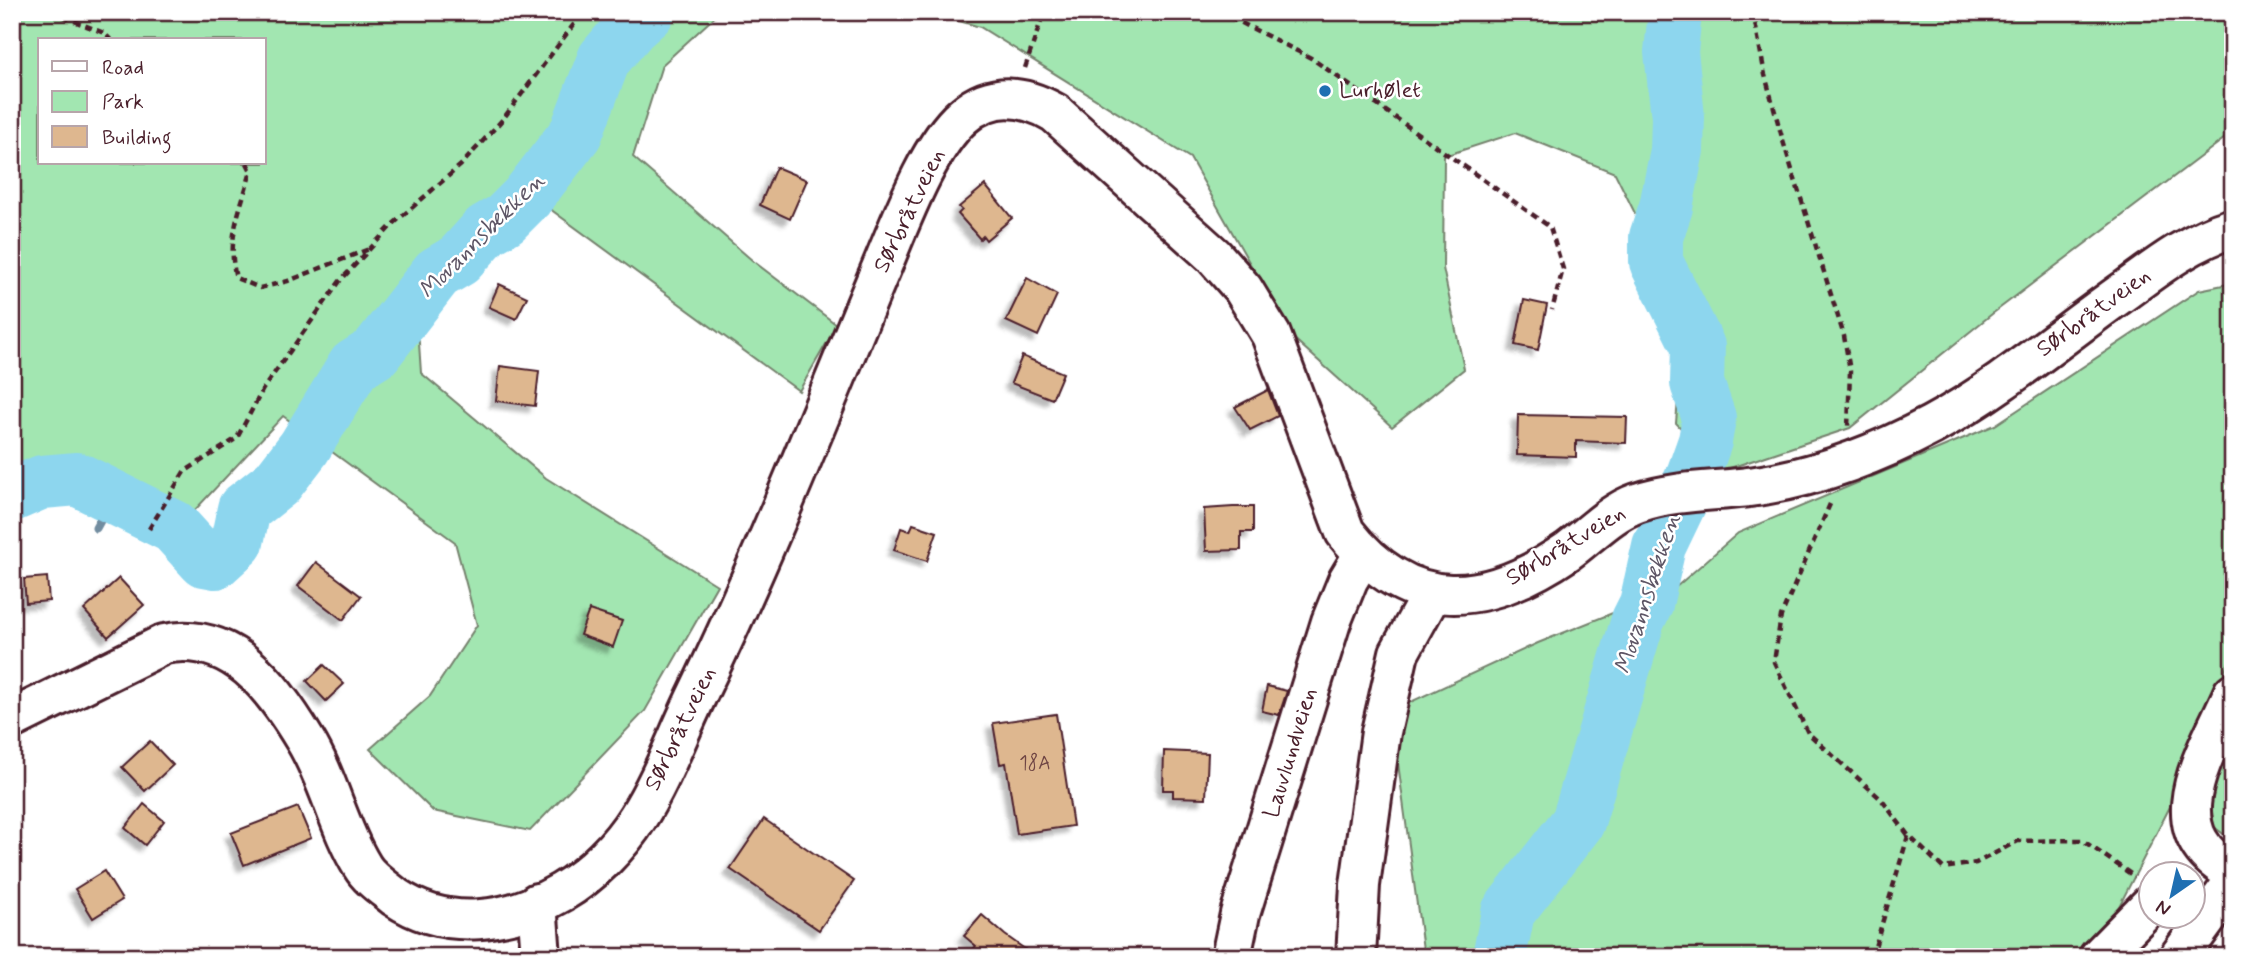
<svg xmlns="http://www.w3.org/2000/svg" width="2245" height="969" font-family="Mynerve,sans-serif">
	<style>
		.green { fill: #a2e6b1; stroke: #76826e; stroke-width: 2; fill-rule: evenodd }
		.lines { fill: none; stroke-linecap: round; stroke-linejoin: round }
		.stream { stroke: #728da0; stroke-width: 9 }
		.river { stroke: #8dd6ee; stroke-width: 54 }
		.building { fill: #deb78f; stroke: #4a1f2b; stroke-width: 2; filter: url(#shadow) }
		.minor-casing { stroke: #4a1f2b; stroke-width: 44 }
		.path { stroke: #4a1f2b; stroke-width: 4.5; stroke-dasharray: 7 5; stroke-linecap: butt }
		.minor { stroke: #fff; stroke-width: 38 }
		.poi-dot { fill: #1f6fb2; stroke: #fff; stroke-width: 2.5 }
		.labels { text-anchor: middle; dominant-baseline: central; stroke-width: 5; stroke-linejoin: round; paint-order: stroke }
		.number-label { font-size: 19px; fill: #6f4544 }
		.poi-label { font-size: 23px; fill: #4a1f2b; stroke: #fff; text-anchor: start }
		.street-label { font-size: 23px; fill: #4a1f2b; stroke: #fff }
		.water-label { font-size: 24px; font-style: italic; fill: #5e5666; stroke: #fff }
	</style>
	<defs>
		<filter id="shadow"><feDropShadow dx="-6" dy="6" stdDeviation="2" flood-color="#0004"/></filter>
	</defs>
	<rect width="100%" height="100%" fill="#fff"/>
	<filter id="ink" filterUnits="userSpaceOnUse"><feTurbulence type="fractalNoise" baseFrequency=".0143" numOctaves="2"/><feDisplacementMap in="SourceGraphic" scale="14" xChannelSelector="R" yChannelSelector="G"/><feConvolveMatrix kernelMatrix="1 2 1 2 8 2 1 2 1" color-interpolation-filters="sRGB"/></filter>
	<g filter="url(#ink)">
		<!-- green -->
		<g class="green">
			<path d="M12,12H720L662,65L633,157L753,261L837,325L799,391L513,182L418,328L421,373L546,478L717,585L645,711L530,831L433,811L370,749L430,696L477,625L455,542L283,416L180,526L63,478L12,516ZM40,40H264V163H40Z"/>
			<polygon points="928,12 2233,12 2233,132 1992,314 1850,428 1721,471 1676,423 1685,314 1615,173 1515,133 1444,156 1443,268 1464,369 1392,427 1291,336 1190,158 980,27"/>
			<polygon points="2233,283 2233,651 2177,793 2110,924 2082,957 1424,957 1391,711 1538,643 1675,588 1738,533 1995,425 2199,290"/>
			<polygon points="2233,727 2233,841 2214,827 2209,790"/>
		</g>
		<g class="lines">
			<!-- stream -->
			<polyline class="stream" points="96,528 102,517 127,502"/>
			<!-- river -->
			<g class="river">
				<polyline points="12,495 42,482 77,479 174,527 204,560 215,562 237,542 244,509 277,483 304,448 354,366 375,353 437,273 459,260 486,230 505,219 527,197 576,133 604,59 631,27 648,12"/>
				<polyline points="1499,957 1508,912 1578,822 1638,620 1646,604 1659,546 1693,475 1705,441 1709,418 1697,383 1698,346 1656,262 1656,237 1666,207 1677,150 1678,117 1671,52 1675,12"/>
			</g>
		</g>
		<!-- building -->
		<g class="building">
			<polygon points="776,167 807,180 790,219 760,205"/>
			<polygon points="985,185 1012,218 986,240 983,236 980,239 958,214 962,210 959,207"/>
			<polygon points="1027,278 1057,295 1038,336 1006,321"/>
			<polygon points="499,284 527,297 516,319 489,307"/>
			<polygon points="1524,300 1547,305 1538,350 1515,345"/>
			<polygon points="1022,356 1063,373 1052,399 1011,383"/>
			<polygon points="500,366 539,371 535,406 496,401"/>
			<polygon points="1268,390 1278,416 1250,430 1235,407"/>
			<polygon points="1518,415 1627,417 1626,443 1576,441 1576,457 1517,455"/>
			<polygon points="1233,507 1253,507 1253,532 1241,532 1241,550 1206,551 1204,509"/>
			<polygon points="913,524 937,532 927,561 894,550 901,528 910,531"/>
			<polygon points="316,562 361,596 343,620 298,586"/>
			<polygon points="47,577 49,601 26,603 24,579"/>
			<polygon points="119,578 144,605 108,637 84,610"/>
			<polygon points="589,610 622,621 613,647 580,635"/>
			<polygon points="324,665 344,684 326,701 307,681"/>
			<polygon points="1267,686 1287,691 1279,715 1262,711"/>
			<polygon points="1056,714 1073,826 1017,834 1006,763 1000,764 993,723"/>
			<polygon points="150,741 173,765 145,791 122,767"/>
			<polygon points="1164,751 1208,753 1206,798 1173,797 1173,790 1163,790"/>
			<polygon points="144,804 164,821 145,845 125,828"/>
			<polygon points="298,807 311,838 244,865 231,833"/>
			<polygon points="764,819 854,881 819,930 730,869"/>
			<polygon points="104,871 122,900 93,918 75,889"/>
			<polygon points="982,915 1005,935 1036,957 967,957 976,946 964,936"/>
		</g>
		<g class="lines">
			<!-- minor casing -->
			<g class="minor-casing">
				<g id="minor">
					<path d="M2233,693C2207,753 2153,830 2233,872"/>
					<path d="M12,719L164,644C232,630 274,688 305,740C329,779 338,827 362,866C369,878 384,888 395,897C447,932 509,923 562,892C591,875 620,846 638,817C662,779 678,734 698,693C764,557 819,417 877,278C897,232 926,148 963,116C992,91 1024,95 1055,113L1214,256L1243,289L1271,335L1345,532C1411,616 1486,607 1568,551C1590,535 1611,512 1637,503C1677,489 1722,492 1763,485C1822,475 1879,453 1932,425C2000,388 2061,336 2123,292C2157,267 2192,240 2233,228"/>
					<polyline points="537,903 541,957"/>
					<polyline points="1231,957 1240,914 1331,622 1348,580 1363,555"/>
					<polyline points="1356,957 1360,885 1381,732 1399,653 1432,593"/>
					<polyline points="2099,957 2150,905"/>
					<polyline points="2179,957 2233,883"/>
				</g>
			</g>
			<!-- path -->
			<g class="path">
				<polyline points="52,12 104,33 111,40"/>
				<polyline points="1220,12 1311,58 1550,227 1563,269 1552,310"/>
				<polyline points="1753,12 1765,75 1783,141 1844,336 1850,371 1848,428"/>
				<polyline points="1025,68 1044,12"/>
				<path d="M247,163L251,171C241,208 226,238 236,278L260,288L288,281L369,249"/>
				<polyline points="1830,504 1781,616 1774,662 1808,733 1881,799 1908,835 1943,868 1976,863 2018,841 2082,840 2135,877"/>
				<polyline points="149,529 184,472 237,438 263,389 340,281 392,225 461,165 503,119 583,12"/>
				<polyline points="1872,957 1908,836"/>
			</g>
			<!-- minor -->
			<use href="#minor" class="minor"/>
		</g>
	</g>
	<!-- markers -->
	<circle class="poi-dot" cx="1325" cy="91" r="7"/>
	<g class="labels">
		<!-- number labels -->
		<g class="number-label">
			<text x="1035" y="763">18A</text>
		</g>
		<!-- poi labels -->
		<g class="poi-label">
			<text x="1339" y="91">Lurhølet</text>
		</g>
		<!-- street labels -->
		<g class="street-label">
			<text transform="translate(910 211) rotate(-64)">Sørbråtveien</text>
			<text transform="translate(2094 313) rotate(-36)">Sørbråtveien</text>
			<text transform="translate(1566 546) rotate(-31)">Sørbråtveien</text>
			<text transform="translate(681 729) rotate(-64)">Sørbråtveien</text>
			<text transform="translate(1291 753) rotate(-73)">Lauvlundveien</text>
		</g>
		<!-- water labels -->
		<g class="water-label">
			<text transform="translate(482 236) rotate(-45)">Movannsbekken</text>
			<text transform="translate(1648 594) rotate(-72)">Movannsbekken</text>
		</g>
	</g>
	<!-- margin -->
	<rect width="2245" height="969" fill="none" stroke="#fff" stroke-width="42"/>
	<rect x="21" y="21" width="2203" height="927" fill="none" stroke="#4a1f2b" stroke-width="2.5" filter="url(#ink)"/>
	<!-- legend -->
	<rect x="38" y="38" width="228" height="126" fill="#ffffff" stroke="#b7a5aa" stroke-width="2"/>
	<rect x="52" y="61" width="35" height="10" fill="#ffffff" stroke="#b7a5aa" stroke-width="2"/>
	<text x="102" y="74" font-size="21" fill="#4a1f2b">Road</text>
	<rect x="52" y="91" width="35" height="21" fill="#a2e6b1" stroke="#b7a5aa" stroke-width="2"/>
	<text x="102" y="108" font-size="21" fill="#4a1f2b">Park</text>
	<rect x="52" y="126" width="35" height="21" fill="#deb78f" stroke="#b7a5aa" stroke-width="2"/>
	<text x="102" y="144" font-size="21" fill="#4a1f2b">Building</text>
	<!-- north arrow -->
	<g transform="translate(2172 895) rotate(214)"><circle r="33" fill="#ffffff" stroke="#b7a5aa" stroke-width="2"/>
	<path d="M0-5L12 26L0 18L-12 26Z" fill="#1f6fb2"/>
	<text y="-10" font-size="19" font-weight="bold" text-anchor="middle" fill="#4a1f2b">N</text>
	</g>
</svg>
